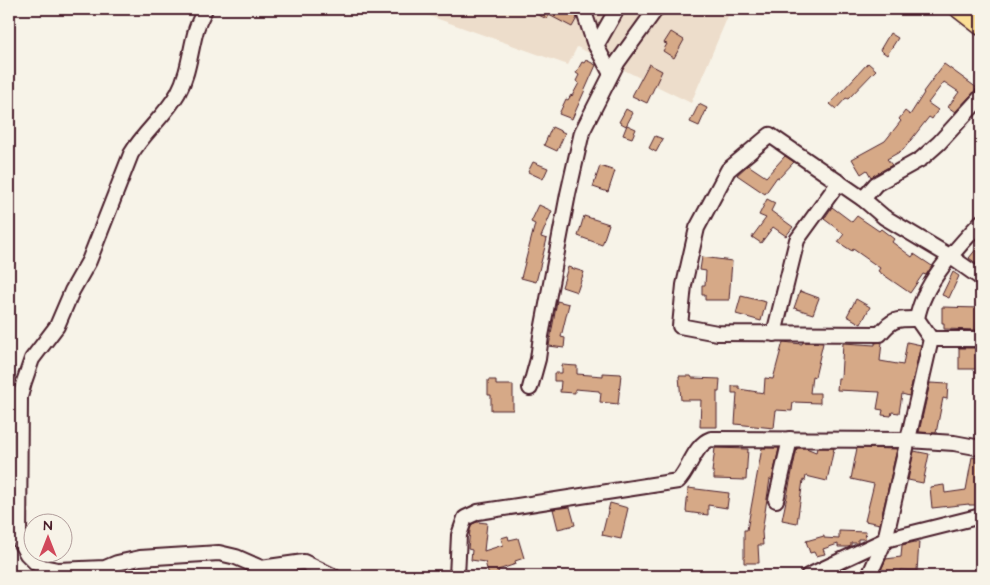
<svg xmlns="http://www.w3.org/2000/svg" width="990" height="585" font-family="'Architects Daughter',sans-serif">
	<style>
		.built { fill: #edddcb }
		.building { fill: #d6a987; stroke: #4a1f2b }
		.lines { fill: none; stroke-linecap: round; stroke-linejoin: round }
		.minor-casing { stroke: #4a1f2b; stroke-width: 18 }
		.major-casing { stroke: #4a1f2b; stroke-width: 21 }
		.minor { stroke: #f7f3e8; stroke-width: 14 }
		.major { stroke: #fbdf96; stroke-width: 18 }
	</style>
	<rect width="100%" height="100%" fill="#f7f3e8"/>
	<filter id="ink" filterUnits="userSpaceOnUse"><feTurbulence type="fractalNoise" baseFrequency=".02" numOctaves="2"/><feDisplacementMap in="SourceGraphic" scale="10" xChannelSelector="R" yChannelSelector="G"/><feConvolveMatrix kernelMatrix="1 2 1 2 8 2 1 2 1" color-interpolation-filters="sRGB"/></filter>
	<g filter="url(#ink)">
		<!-- built -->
		<polygon class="built" points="410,9 731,9 691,103 577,47 568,65"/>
		<!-- building -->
		<g class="building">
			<polygon points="526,9 571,9 575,11 577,18 572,27 549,15 547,19"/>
			<polygon points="671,32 684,40 674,58 663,51 667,44 664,43"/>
			<polygon points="890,33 898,38 887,55 880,50"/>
			<polygon points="586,60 596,65 572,119 559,114 566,99 568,100 571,95 572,96 579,83 576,81 579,75 576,73 582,62 584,63"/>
			<polygon points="868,63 876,70 848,99 846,98 836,109 830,104"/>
			<polygon points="649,64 662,71 647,103 632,96"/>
			<polygon points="944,64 977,88 972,94 955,112 948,107 959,92 944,82 928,103 938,110 932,119 929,117 903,150 887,159 892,165 871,177 867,170 861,174 852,159 885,141 901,121 899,119 905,111 910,115 924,93 923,92"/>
			<polygon points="699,104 707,108 699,126 690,122"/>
			<polygon points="626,109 633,113 626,126 619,122"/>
			<polygon points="627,125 636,129 632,138 623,135"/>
			<polygon points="552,127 565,133 557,151 544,145"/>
			<polygon points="655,136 663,139 656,152 649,148"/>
			<polygon points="785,156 794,162 779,178 777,177 765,194 737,175 748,165 766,177"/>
			<polygon points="533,162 548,168 543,179 528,172"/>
			<polygon points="600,166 615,171 608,192 593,187"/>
			<polygon points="767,199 775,203 771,211 793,227 786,236 773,227 761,243 752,237 766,218 759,215"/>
			<polygon points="539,205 552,211 541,237 547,239 536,282 521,278 535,224 531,222"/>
			<polygon points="832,207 852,222 857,216 879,231 881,229 894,239 892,242 912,257 914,254 932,266 926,275 923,274 910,293 878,271 880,268 853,249 852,251 838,242 844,234 824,219"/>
			<polygon points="584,216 609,224 602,245 578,236"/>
			<polygon points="981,243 981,267 969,258"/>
			<polygon points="702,257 732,261 729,300 705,300 705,295 702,295 702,285 705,285 706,271 700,270"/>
			<polygon points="568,267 584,272 577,292 562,287"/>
			<polygon points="953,272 959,276 949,298 942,295"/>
			<polygon points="800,291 819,298 813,314 794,308"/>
			<polygon points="741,296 766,302 761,321 736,314"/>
			<polygon points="856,299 870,307 861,324 847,316"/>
			<polygon points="557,301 569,304 561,337 565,338 564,348 549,346"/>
			<polygon points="942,307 980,308 980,322 977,322 977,330 944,329 944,323 942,323"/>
			<polygon points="783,342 802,344 803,342 823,343 815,377 812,376 810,393 820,393 820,403 793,402 792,411 776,410 774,428 735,424 737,393 732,393 732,386 739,386 739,389 764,393 765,378 773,379"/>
			<polygon points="882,342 880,361 903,365 907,342 921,345 909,396 902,394 899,413 892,412 891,416 882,415 883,410 877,409 880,392 837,390 838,378 841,378 843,343 875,345 875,343"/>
			<rect x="959" y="348" width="22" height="21"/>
			<polygon points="562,365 577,366 577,374 603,376 603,373 621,374 618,404 600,402 601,393 599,392 599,391 575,389 575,393 560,392 561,381 554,381 554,373 562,373"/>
			<polygon points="679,376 691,376 692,378 720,379 719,392 717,392 717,427 700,427 701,400 681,400"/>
			<polygon points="488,380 496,380 496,385 513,385 513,410 491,410 491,395 488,395"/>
			<polygon points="930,383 948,384 947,399 943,398 936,433 919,432"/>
			<polygon points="715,448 748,449 746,480 714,479 714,472 712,472"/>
			<polygon points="762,448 779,448 772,480 770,479 762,532 763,545 758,545 759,563 744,563 744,530 747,530"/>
			<polygon points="797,448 806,448 816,452 817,448 834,448 827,481 806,476 805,481 803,480 797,523 782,520"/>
			<polygon points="857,448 897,449 880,524 865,521 874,484 851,479"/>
			<polygon points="914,451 929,454 923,483 908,480"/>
			<polygon points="972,457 981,459 980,505 969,505 969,504 932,508 930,487 944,485 945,493 966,490"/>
			<polygon points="688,488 729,493 727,508 708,505 708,515 686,512"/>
			<polygon points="610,503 628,508 621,539 602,535"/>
			<polygon points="570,507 575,525 558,529 553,509"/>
			<polygon points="477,522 487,523 484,551 503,545 501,538 508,536 509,540 518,538 524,558 515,561 516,564 498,570 499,575 489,576 485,562 471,560 472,550 468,549 470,530 472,524"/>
			<polygon points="839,531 866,532 865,539 858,539 858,543 851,543 851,546 848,547 838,547 838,544 823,549 825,554 816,556 814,552 810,553 806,541 824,536 824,538 839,539"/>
			<polygon points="915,542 919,542 917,571 900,570 900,576 883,576 881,570 886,559 901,557 902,545"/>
		</g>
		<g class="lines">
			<!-- minor casing -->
			<g class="minor-casing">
				<g id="minor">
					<path d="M205,9C202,16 198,23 196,30C190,51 189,73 178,93C165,116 144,132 131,154L89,261L72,291L57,326L32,359L24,382L20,397L19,540L27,554L36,563L43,567L58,570L105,568L117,563L140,558L219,553L236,557L261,568L304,562L333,576"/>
					<polyline points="583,9 594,42 611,74"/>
					<polyline points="596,46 617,9"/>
					<polyline points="863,199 876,184 921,159 939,143 981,97"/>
					<path d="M917,319C897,319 893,318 880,334L717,333L680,326L684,285L697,228L728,170L770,135L863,199L884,217L951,257L981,278"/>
					<polyline points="774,334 797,240 839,182"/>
					<polyline points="931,339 981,339"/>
					<polyline points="530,388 538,359 541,336 568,194 582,132 617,63 656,9"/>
					<polyline points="776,500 790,439"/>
					<path d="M457,576L459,535L465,518L478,512L678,481C690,469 694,445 711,439L908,440L954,443L981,448"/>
					<polyline points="808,576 885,540 981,516"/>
					<path d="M869,576L885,540L931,339L917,319C923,283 957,248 981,222"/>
				</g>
			</g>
			<!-- major casing -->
			<g class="major-casing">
				<polyline id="major" points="959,9 981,26"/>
			</g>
			<!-- minor -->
			<use href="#minor" class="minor"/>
			<!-- major -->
			<use href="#major" class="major"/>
		</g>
	</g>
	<!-- margin -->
	<rect width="990" height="585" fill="none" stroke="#f7f3e8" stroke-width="30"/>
	<rect x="15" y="15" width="960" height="555" fill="none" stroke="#4a1f2b" stroke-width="2" filter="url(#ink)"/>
	<!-- north arrow -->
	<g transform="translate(48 538)"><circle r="24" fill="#f7f3e8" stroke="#b29e9c"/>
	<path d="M0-4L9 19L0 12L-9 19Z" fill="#d1495b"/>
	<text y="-8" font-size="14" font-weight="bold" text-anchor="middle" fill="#4a1f2b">N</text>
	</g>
</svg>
